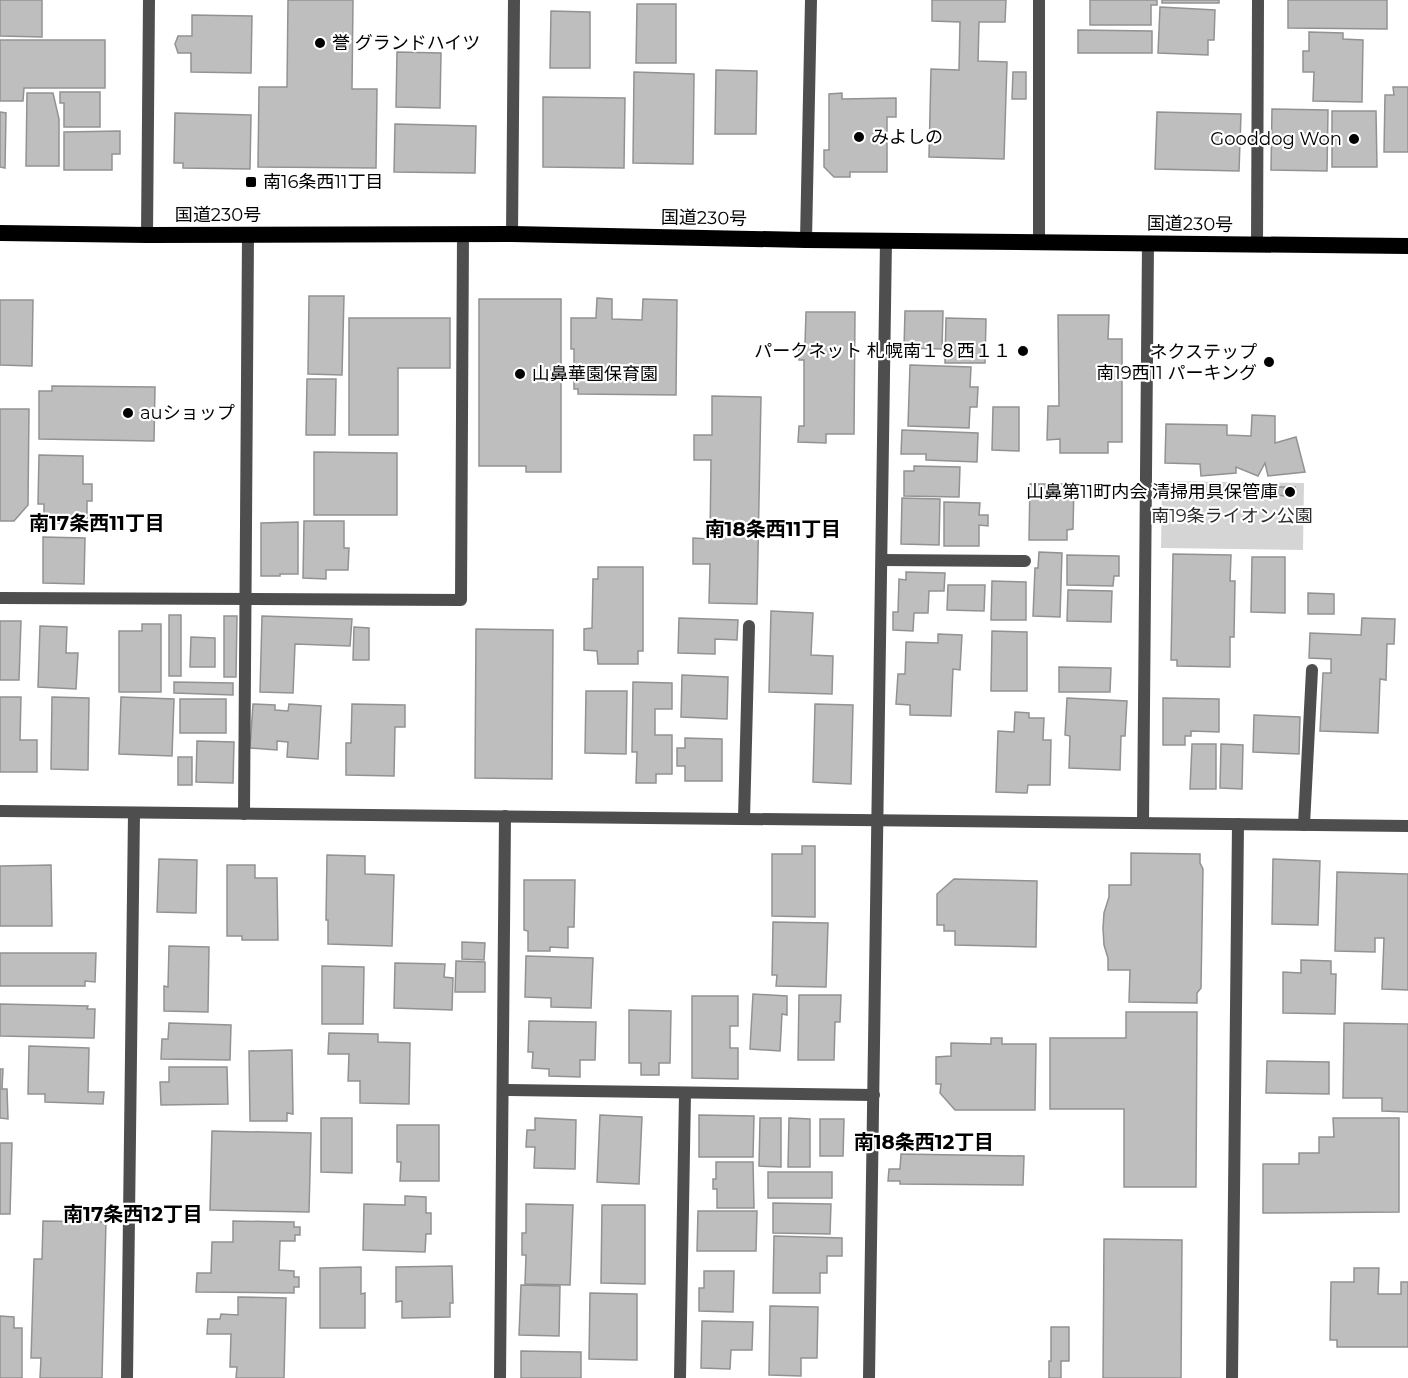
<svg xmlns="http://www.w3.org/2000/svg" width="1408" height="1378" font-family="Montserrat,'Noto Sans JP',sans-serif">
	<style>
		.green { fill: #d5d5d5 }
		.building { fill: #bebebe; stroke: #929292; stroke-width: 1.5 }
		.lines { fill: none; stroke-linecap: round; stroke-linejoin: round }
		.service { stroke: #4e4e4e; stroke-width: 12 }
		.minor { stroke: #4e4e4e; stroke-width: 12 }
		.trunk { stroke: #000; stroke-width: 16 }
		.poi-dot { fill: #000; stroke: #fff; stroke-width: 2 }
		.labels { text-anchor: middle; dominant-baseline: central; stroke-width: 4.5; stroke-linejoin: round; paint-order: stroke }
		.poi-label { font-size: 18px; fill: #000; stroke: #fff; text-anchor: start }
		.street-label { font-size: 18px; fill: #000; stroke: #fff }
		.park-label { font-size: 18px; fill: #2c2c2c; stroke: #fff }
		.neighbourhood-label { font-size: 20px; font-weight: bold; fill: #000; stroke: #fff }
	</style>
	<rect width="100%" height="100%" fill="#fff"/>
	<!-- green -->
	<polygon class="green" points="1162,481 1304,483 1303,550 1161,548"/>
	<!-- building -->
	<g class="building">
		<polygon points="0,0 42,0 42,37 0,36"/>
		<polygon points="288,0 353,0 352,89 377,89 376,168 258,167 259,87 287,87"/>
		<polygon points="932,0 1006,0 1005,22 979,22 978,61 1007,62 1004,159 929,157 931,69 959,70 960,22 932,21"/>
		<polygon points="1090,0 1157,0 1157,5 1151,5 1151,25 1090,25"/>
		<rect x="1162" y="0" width="57" height="3"/>
		<polygon points="1288,0 1387,0 1387,29 1288,28"/>
		<polygon points="637,4 676,4 676,63 636,63"/>
		<polygon points="1160,7 1215,10 1214,40 1208,40 1208,55 1158,53"/>
		<polygon points="551,11 590,12 590,68 550,68"/>
		<polygon points="192,15 252,16 251,73 191,72 191,53 178,53 175,44 178,36 192,36"/>
		<polygon points="1078,30 1152,31 1152,53 1078,53"/>
		<polygon points="1309,32 1343,33 1343,39 1363,40 1362,102 1313,101 1314,72 1303,72 1303,51 1309,51"/>
		<polygon points="0,40 105,40 105,88 24,88 23,101 0,101"/>
		<polygon points="397,52 441,53 440,108 396,107"/>
		<polygon points="716,70 757,71 756,134 715,134"/>
		<polygon points="634,72 694,74 693,164 633,163"/>
		<polygon points="1013,72 1026,72 1026,99 1012,99"/>
		<polygon points="1393,87 1408,87 1408,152 1384,152 1385,95 1394,95"/>
		<polygon points="60,92 100,92 100,127 64,127 64,103 60,103"/>
		<polygon points="27,93 53,93 59,119 59,166 26,166"/>
		<polygon points="842,93 842,99 896,98 896,117 887,117 887,172 850,172 850,177 834,177 824,167 824,150 829,150 829,94"/>
		<polygon points="543,97 625,98 624,168 543,167"/>
		<polygon points="1272,109 1328,110 1327,171 1271,170"/>
		<polygon points="1332,111 1376,111 1377,167 1332,167"/>
		<polygon points="0,112 6,113 5,168 0,167"/>
		<polygon points="1157,112 1241,114 1239,171 1155,169"/>
		<polygon points="175,113 251,115 250,169 183,168 183,163 174,163"/>
		<polygon points="395,124 476,126 475,173 394,172"/>
		<polygon points="120,131 120,154 112,154 112,170 64,170 64,132"/>
		<polygon points="309,296 344,296 342,375 308,374"/>
		<polygon points="597,298 612,299 612,319 642,320 643,299 677,300 676,395 578,394 578,389 574,389 574,349 571,349 571,318 596,318"/>
		<polygon points="479,299 561,299 561,472 526,472 526,466 479,466"/>
		<polygon points="0,300 33,300 32,366 0,365"/>
		<polygon points="905,311 943,311 942,349 904,348"/>
		<polygon points="806,312 855,312 854,434 826,434 826,443 798,442 799,426 804,426 804,360 799,360 799,344 805,344"/>
		<polygon points="1058,315 1109,315 1108,339 1122,339 1122,442 1108,442 1108,453 1060,453 1060,439 1047,440 1048,406 1059,406"/>
		<polygon points="349,318 450,318 450,368 398,368 398,435 349,435"/>
		<polygon points="946,318 986,319 985,363 945,363"/>
		<polygon points="910,365 971,367 970,387 978,387 977,407 970,407 969,428 908,426"/>
		<polygon points="307,379 336,379 335,435 306,435"/>
		<polygon points="52,386 155,387 154,441 39,439 39,391 52,391"/>
		<polygon points="712,396 761,397 757,604 709,603 710,564 693,564 693,538 710,539 711,460 694,460 694,435 712,435"/>
		<polygon points="993,407 1019,407 1019,451 992,450"/>
		<polygon points="0,409 29,409 28,505 14,521 0,521"/>
		<polygon points="1252,415 1275,416 1275,443 1296,437 1305,472 1268,476 1265,463 1258,476 1236,467 1236,473 1201,476 1200,464 1165,463 1166,424 1227,425 1227,435 1251,436"/>
		<polygon points="902,430 978,433 977,462 926,460 926,454 901,454"/>
		<polygon points="314,452 397,453 397,515 314,515"/>
		<polygon points="39,455 83,456 83,484 92,484 92,501 87,501 87,524 44,523 44,504 38,504"/>
		<polygon points="914,466 960,467 959,497 904,496 904,471 914,471"/>
		<polygon points="1030,484 1074,484 1073,529 1067,530 1067,540 1029,540"/>
		<polygon points="1276,487 1284,487 1285,496 1275,495"/>
		<polygon points="1285,487 1295,487 1294,496 1286,496"/>
		<polygon points="902,498 940,499 939,545 901,544"/>
		<polygon points="944,502 980,503 979,515 988,515 988,526 979,525 979,546 944,546"/>
		<polygon points="304,521 344,521 344,548 349,548 348,570 326,570 326,579 303,578"/>
		<polygon points="298,522 298,574 280,574 280,576 261,576 261,523"/>
		<polygon points="43,537 85,538 84,584 43,583"/>
		<polygon points="1039,552 1062,553 1060,617 1033,616 1035,568 1038,568"/>
		<polygon points="1173,554 1231,555 1230,581 1235,581 1234,637 1230,637 1230,667 1177,666 1177,660 1171,660"/>
		<polygon points="1067,555 1119,556 1119,576 1114,576 1113,586 1067,585"/>
		<polygon points="1252,557 1285,557 1285,613 1251,612"/>
		<polygon points="598,567 643,567 643,651 638,651 638,664 598,664 597,651 584,650 584,629 592,628 593,579 598,579"/>
		<polygon points="906,572 945,573 944,591 929,591 928,613 914,613 913,631 893,630 893,612 898,612 899,579 906,580"/>
		<polygon points="992,581 1026,582 1026,620 991,620"/>
		<polygon points="948,585 985,585 984,611 947,610"/>
		<polygon points="1068,590 1112,591 1111,622 1067,621"/>
		<polygon points="1308,593 1334,594 1334,614 1308,614"/>
		<polygon points="771,611 813,613 811,655 833,656 832,694 769,692"/>
		<rect x="169" y="615" width="12" height="61"/>
		<polygon points="224,616 237,616 236,677 224,677"/>
		<polygon points="262,616 352,619 350,646 295,644 293,693 260,692"/>
		<polygon points="679,618 738,620 737,640 715,639 715,654 678,653"/>
		<polygon points="1362,618 1395,619 1394,644 1387,644 1386,680 1380,679 1378,733 1320,731 1323,673 1331,673 1331,659 1309,658 1310,633 1361,635"/>
		<polygon points="0,621 21,621 19,680 0,680"/>
		<polygon points="142,624 161,624 161,692 119,692 119,631 142,631"/>
		<polygon points="40,626 67,627 66,653 78,653 76,689 38,687"/>
		<polygon points="354,627 369,628 369,660 353,660"/>
		<polygon points="476,629 553,630 552,779 475,778"/>
		<polygon points="992,631 1027,632 1027,691 991,691"/>
		<polygon points="938,634 962,635 960,670 953,669 951,716 910,715 910,705 896,704 898,674 905,674 906,642 938,643"/>
		<polygon points="191,637 215,638 215,667 190,667"/>
		<polygon points="1059,667 1111,668 1110,692 1059,692"/>
		<polygon points="682,675 728,677 727,719 681,717"/>
		<polygon points="174,682 233,683 233,695 174,693"/>
		<polygon points="633,682 672,683 672,709 655,709 655,735 672,735 672,774 656,774 656,783 636,783 637,752 632,752"/>
		<polygon points="586,691 627,691 626,754 585,753"/>
		<polygon points="0,697 21,697 20,740 37,740 37,772 0,772"/>
		<polygon points="52,697 89,698 88,770 51,769"/>
		<polygon points="121,697 174,699 172,756 119,754"/>
		<polygon points="1067,698 1127,701 1125,736 1121,736 1120,770 1069,768 1070,736 1065,735"/>
		<polygon points="1163,698 1219,699 1219,732 1191,731 1191,736 1185,736 1185,745 1163,745"/>
		<rect x="180" y="699" width="46" height="34"/>
		<polygon points="253,704 275,705 275,710 288,711 289,704 321,706 318,759 287,757 288,742 277,741 277,750 250,748"/>
		<polygon points="352,704 405,705 405,727 395,727 394,776 346,775 346,743 351,743"/>
		<polygon points="815,704 853,705 851,784 813,782"/>
		<polygon points="1015,712 1029,713 1029,718 1044,718 1043,740 1051,740 1050,785 1028,785 1027,793 996,792 998,731 1014,732"/>
		<polygon points="1254,715 1300,717 1299,754 1253,752"/>
		<polygon points="685,738 722,739 722,781 685,781 685,766 677,766 677,748 685,748"/>
		<polygon points="197,741 234,742 233,783 196,782"/>
		<polygon points="1192,744 1216,744 1216,789 1190,789"/>
		<polygon points="1221,744 1243,745 1242,789 1220,788"/>
		<rect x="178" y="757" width="14" height="28"/>
		<polygon points="802,846 815,846 815,917 772,916 772,854 802,854"/>
		<polygon points="1131,853 1200,854 1200,863 1203,869 1201,988 1197,993 1197,1003 1129,1002 1130,970 1108,970 1108,958 1104,945 1103,928 1104,913 1109,897 1109,885 1131,885"/>
		<polygon points="327,855 365,856 365,874 394,875 392,946 328,944 328,920 326,920"/>
		<polygon points="159,859 197,860 196,913 157,912"/>
		<polygon points="1273,859 1320,861 1318,925 1272,924"/>
		<polygon points="51,865 52,926 0,926 0,866"/>
		<polygon points="227,865 255,865 255,878 277,878 278,940 242,940 242,936 227,936"/>
		<polygon points="1337,872 1408,874 1408,990 1382,989 1384,938 1375,938 1375,952 1335,951"/>
		<polygon points="954,879 1037,881 1036,947 955,945 955,931 944,931 944,925 937,925 937,894"/>
		<polygon points="524,880 575,880 574,927 568,927 568,948 550,947 550,951 528,951 528,931 524,930"/>
		<polygon points="773,922 828,923 826,987 776,986 777,975 772,975"/>
		<polygon points="462,942 485,943 484,960 462,959"/>
		<polygon points="169,946 209,947 208,1012 164,1011 164,986 168,987"/>
		<polygon points="0,953 96,953 95,982 85,981 85,986 0,986"/>
		<polygon points="526,956 593,958 591,1008 551,1007 551,998 525,997"/>
		<polygon points="1301,960 1331,961 1331,974 1336,974 1335,1014 1283,1013 1283,972 1301,973"/>
		<polygon points="456,961 485,962 485,992 455,992"/>
		<polygon points="395,963 445,964 444,977 453,978 452,1010 394,1008"/>
		<polygon points="322,966 364,967 363,1024 322,1024"/>
		<polygon points="753,994 787,996 787,1015 782,1014 780,1051 750,1049"/>
		<polygon points="799,995 841,995 840,1022 835,1022 834,1060 798,1060"/>
		<polygon points="692,996 738,996 738,1026 730,1026 730,1048 738,1048 738,1079 692,1078"/>
		<polygon points="0,1004 88,1006 87,1009 95,1009 94,1038 0,1036"/>
		<polygon points="629,1010 671,1011 670,1063 659,1063 659,1075 641,1075 641,1063 629,1063"/>
		<polygon points="1126,1012 1197,1012 1196,1187 1124,1187 1124,1109 1050,1109 1050,1038 1126,1038"/>
		<polygon points="529,1021 596,1022 595,1060 580,1060 580,1077 549,1076 549,1069 532,1068 533,1052 528,1052"/>
		<polygon points="169,1023 231,1025 230,1060 161,1059 162,1039 168,1039"/>
		<polygon points="1344,1023 1408,1024 1408,1112 1382,1111 1382,1098 1343,1098"/>
		<polygon points="329,1033 378,1034 378,1042 410,1043 409,1104 360,1103 360,1081 348,1081 349,1054 328,1054"/>
		<polygon points="991,1038 1002,1038 1002,1044 1036,1044 1035,1110 955,1110 940,1093 941,1084 936,1084 936,1057 951,1056 951,1043 991,1044"/>
		<polygon points="29,1046 89,1048 88,1092 104,1092 103,1104 45,1102 45,1094 28,1094"/>
		<polygon points="292,1050 293,1114 287,1113 287,1121 250,1121 249,1051"/>
		<polygon points="1267,1061 1329,1062 1329,1094 1266,1093"/>
		<polygon points="169,1067 227,1067 228,1104 161,1105 160,1082 169,1082"/>
		<polygon points="0,1069 3,1069 2,1089 7,1089 8,1119 0,1118"/>
		<polygon points="600,1115 642,1117 639,1184 597,1182"/>
		<polygon points="699,1115 754,1116 753,1157 699,1157"/>
		<polygon points="321,1118 352,1118 352,1173 321,1172"/>
		<polygon points="535,1118 576,1120 575,1169 534,1168 535,1147 526,1147 527,1130 535,1130"/>
		<polygon points="760,1118 781,1118 781,1167 759,1166"/>
		<polygon points="789,1118 810,1119 810,1167 788,1167"/>
		<polygon points="1333,1118 1399,1118 1399,1212 1263,1213 1263,1164 1299,1164 1299,1153 1319,1153 1319,1137 1334,1137"/>
		<polygon points="820,1119 844,1119 843,1156 820,1156"/>
		<polygon points="397,1125 439,1125 439,1181 400,1181 401,1162 397,1162"/>
		<polygon points="212,1131 311,1133 309,1212 210,1210"/>
		<polygon points="0,1143 12,1143 10,1214 0,1214"/>
		<polygon points="901,1154 1024,1156 1023,1185 900,1184 900,1181 888,1181 889,1169 900,1169"/>
		<polygon points="716,1162 753,1162 754,1208 717,1208 717,1189 713,1189 713,1179 716,1179"/>
		<rect x="768" y="1172" width="64" height="26"/>
		<polygon points="405,1196 426,1197 426,1213 431,1213 431,1234 426,1234 425,1252 363,1250 364,1204 405,1205"/>
		<polygon points="773,1203 831,1204 830,1234 773,1233"/>
		<polygon points="526,1204 573,1205 570,1285 525,1284 526,1255 522,1255 522,1233 526,1233"/>
		<polygon points="602,1205 645,1205 645,1284 601,1283"/>
		<polygon points="698,1211 757,1211 756,1251 697,1251"/>
		<polygon points="43,1221 106,1222 102,1378 40,1378 41,1358 31,1358 34,1259 42,1259"/>
		<polygon points="233,1221 294,1222 294,1227 300,1227 300,1235 295,1235 295,1241 280,1241 279,1270 294,1271 294,1277 299,1277 299,1287 294,1287 294,1293 196,1292 197,1273 211,1273 212,1242 233,1242"/>
		<polygon points="774,1236 842,1238 842,1256 827,1256 827,1273 820,1273 820,1293 773,1293"/>
		<polygon points="1104,1239 1182,1240 1181,1378 1103,1378"/>
		<polygon points="452,1266 453,1303 450,1303 450,1317 402,1318 402,1301 396,1302 396,1267"/>
		<polygon points="361,1267 361,1294 365,1293 365,1328 320,1328 320,1268"/>
		<polygon points="1354,1268 1379,1268 1378,1294 1401,1294 1401,1282 1408,1282 1408,1347 1337,1347 1337,1340 1330,1340 1331,1282 1354,1282"/>
		<polygon points="704,1271 734,1271 733,1312 699,1311 699,1288 704,1288"/>
		<polygon points="521,1285 560,1286 559,1336 519,1335"/>
		<polygon points="590,1293 637,1294 637,1360 589,1359"/>
		<polygon points="238,1297 286,1298 284,1378 236,1378 237,1367 230,1367 231,1334 207,1334 208,1319 220,1319 221,1314 238,1315"/>
		<polygon points="770,1306 818,1307 817,1358 801,1358 801,1376 769,1375"/>
		<polygon points="0,1316 14,1317 14,1328 22,1328 22,1378 0,1378"/>
		<polygon points="702,1321 753,1322 752,1350 731,1350 730,1369 701,1368"/>
		<polygon points="1051,1327 1069,1327 1069,1361 1061,1361 1061,1378 1049,1378 1049,1361 1051,1361"/>
		<polygon points="521,1351 581,1352 581,1378 521,1378"/>
	</g>
	<g class="lines">
		<!-- service -->
		<g class="service">
			<polyline points="882,560 1025,561"/>
			<polyline points="744,819 749,626"/>
			<polyline points="1304,825 1312,670"/>
		</g>
		<!-- minor -->
		<g class="minor">
			<polyline points="512,234 514,0"/>
			<polyline points="147,235 149,0"/>
			<polyline points="806,240 811,0"/>
			<polyline points="1039,241 1039,0"/>
			<polyline points="1257,244 1258,0"/>
			<polyline points="0,598 461,600 463,234"/>
			<polyline points="0,811 1408,826"/>
			<polyline points="244,814 248,235"/>
			<polyline points="1143,823 1148,243"/>
			<polyline points="503,1090 874,1095"/>
			<polyline points="127,1378 134,813"/>
			<polyline points="500,1378 505,816"/>
			<polyline points="680,1378 685,1093"/>
			<polyline points="869,1378 886,240"/>
			<polyline points="1232,1378 1238,824"/>
		</g>
		<!-- trunk -->
		<polyline class="trunk" points="0,233 147,235 512,234 806,240 1408,246"/>
	</g>
	<!-- markers -->
	<g class="poi-dot">
		<circle cx="320" cy="43" r="6"/>
		<circle cx="859" cy="137" r="6"/>
		<circle cx="1354" cy="139" r="6"/>
		<rect x="245" y="176" width="12" height="12" rx="3"/>
		<circle cx="1023" cy="351" r="6"/>
		<circle cx="1269" cy="362" r="6"/>
		<circle cx="520" cy="374" r="6"/>
		<circle cx="128" cy="413" r="6"/>
		<circle cx="1290" cy="492" r="6"/>
	</g>
	<g class="labels">
		<!-- poi labels -->
		<g class="poi-label">
			<text x="332" y="43">誉 グランドハイツ</text>
			<text x="871" y="137">みよしの</text>
			<text x="1342" y="139" text-anchor="end">Gooddog Won</text>
			<text x="263" y="182">南16条西11丁目</text>
			<text x="1011" y="351" text-anchor="end">パークネット 札幌南１８西１１</text>
			<text x="1257" y="352" text-anchor="end">ネクステップ<tspan x="1257" dy="21">南19西11 パーキング</tspan></text>
			<text x="532" y="374">山鼻華園保育園</text>
			<text x="140" y="413">auショップ</text>
			<text x="1278" y="492" text-anchor="end">山鼻第11町内会 清掃用具保管庫</text>
		</g>
		<!-- street labels -->
		<g class="street-label">
			<text x="218" y="215">国道230号</text>
			<text transform="translate(704 218) rotate(1)">国道230号</text>
			<text transform="translate(1190 224) rotate(1)">国道230号</text>
		</g>
		<!-- park labels -->
		<g class="park-label">
			<text x="1232" y="516">南19条ライオン公園</text>
		</g>
		<!-- neighbourhood labels -->
		<g class="neighbourhood-label">
			<text x="97" y="523">南17条西11丁目</text>
			<text x="773" y="529">南18条西11丁目</text>
			<text x="924" y="1142">南18条西12丁目</text>
			<text x="133" y="1214">南17条西12丁目</text>
		</g>
	</g>
</svg>
